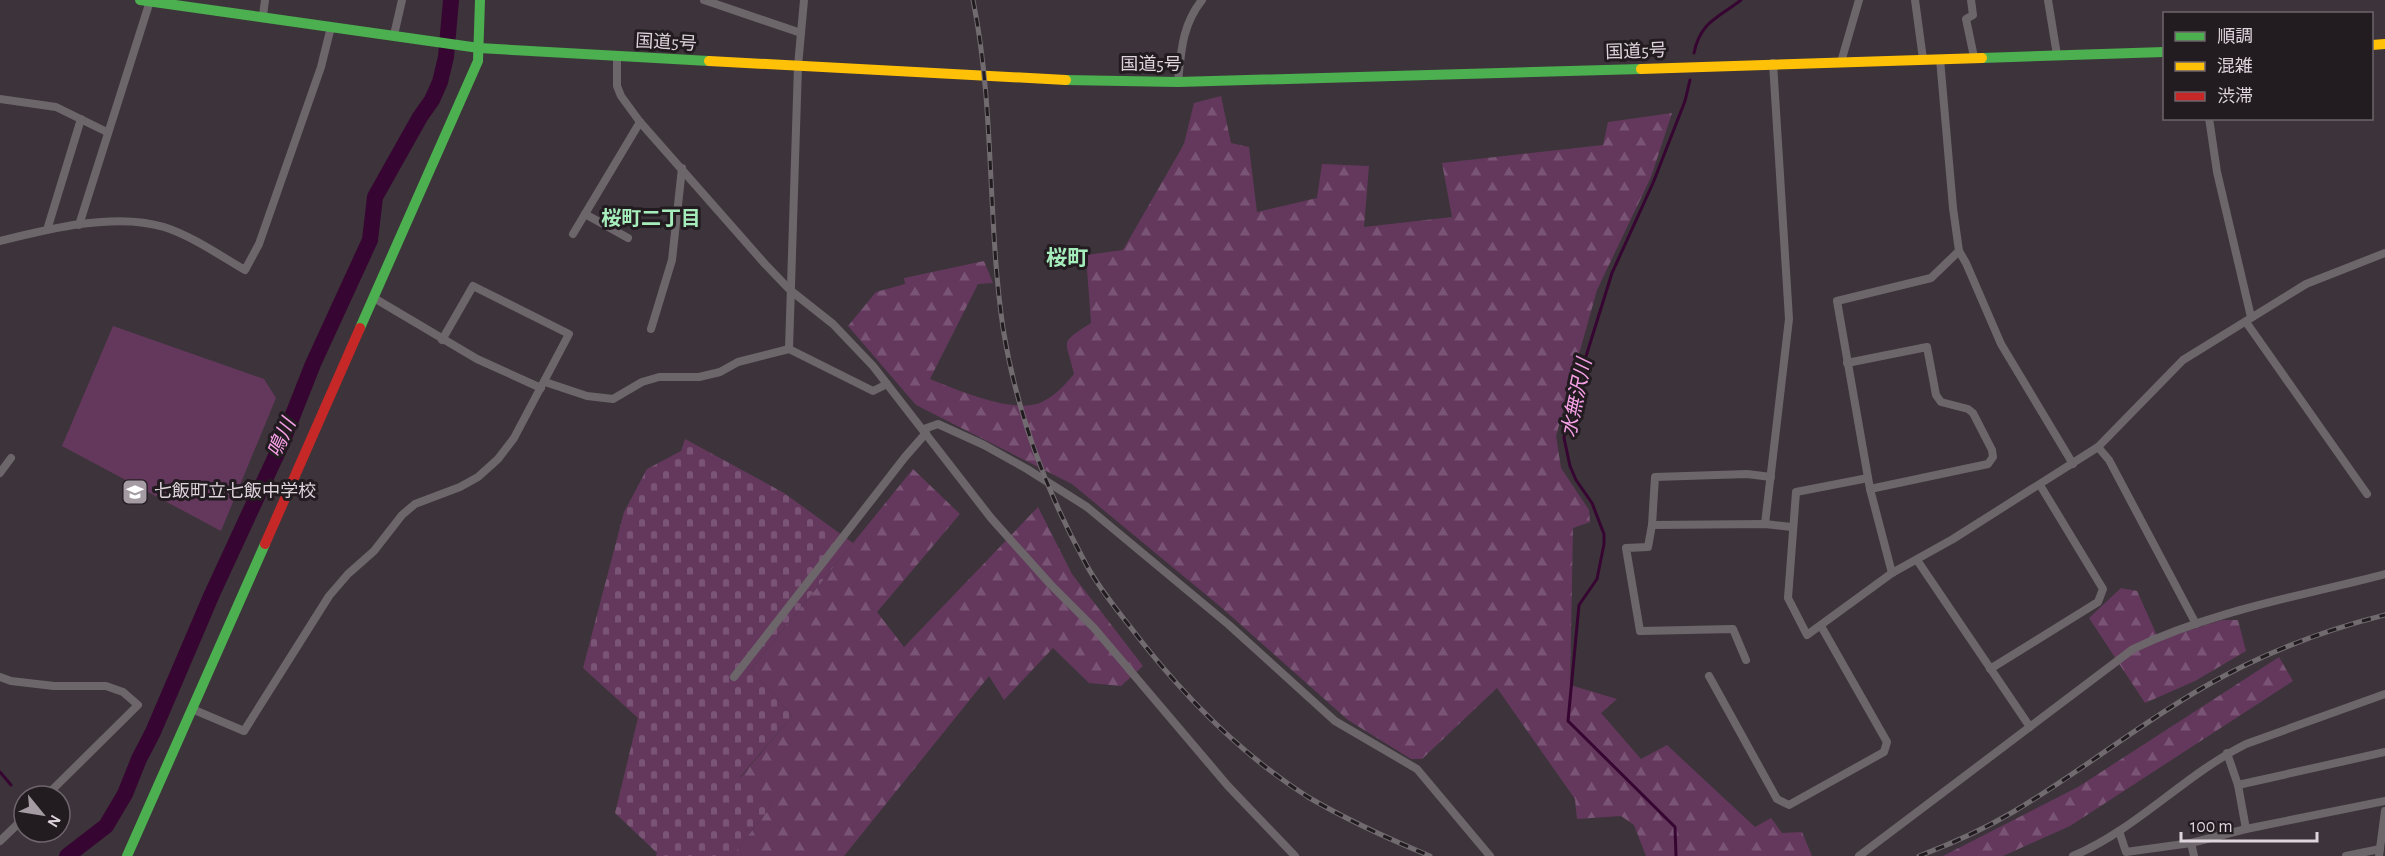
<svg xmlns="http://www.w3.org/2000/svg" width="2385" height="856" font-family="'Alegreya Sans','Noto Sans JP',sans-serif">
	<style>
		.forest { fill: url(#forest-firs) }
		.cemetery { fill: url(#cemetery-stones) }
		.green { fill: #64385d }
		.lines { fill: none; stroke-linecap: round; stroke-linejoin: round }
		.stream { stroke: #370531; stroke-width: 3 }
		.river { stroke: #370531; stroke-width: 16 }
		.street { stroke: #6c666a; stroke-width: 8 }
		.fast { stroke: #4caf50; stroke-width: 10 }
		.slow { stroke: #ffc107; stroke-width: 10 }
		.jam { stroke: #c62828; stroke-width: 10 }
		.rail-casing { stroke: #716b70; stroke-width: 5 }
		.rail { stroke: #221b20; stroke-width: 3; stroke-dasharray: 9; stroke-linecap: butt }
		.labels { text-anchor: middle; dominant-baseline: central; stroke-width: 6; stroke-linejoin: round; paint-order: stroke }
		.street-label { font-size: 18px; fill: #ded4dc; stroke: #221b20 }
		.poi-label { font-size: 18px; fill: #ded4dc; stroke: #221b20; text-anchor: start }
		.neighbourhood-label { font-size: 20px; font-weight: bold; fill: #a5edbb; stroke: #221b20 }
		.water-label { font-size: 20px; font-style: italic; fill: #f7a1e7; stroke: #221b20 }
		.quarter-label { font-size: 21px; font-weight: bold; fill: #a5edbb; stroke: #221b20 }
	</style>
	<defs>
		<pattern id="forest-firs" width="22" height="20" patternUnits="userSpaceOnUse" patternTransform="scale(1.5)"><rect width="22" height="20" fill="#64385d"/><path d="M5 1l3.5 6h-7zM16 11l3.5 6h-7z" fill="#7a5474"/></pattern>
		<pattern id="cemetery-stones" width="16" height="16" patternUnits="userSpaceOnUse" patternTransform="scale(1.5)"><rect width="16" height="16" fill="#64385d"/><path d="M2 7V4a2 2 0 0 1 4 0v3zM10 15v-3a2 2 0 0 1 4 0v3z" fill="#7a5474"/></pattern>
	</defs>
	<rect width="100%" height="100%" fill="#3c343a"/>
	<!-- forest -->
	<g class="forest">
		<path d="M1221,96L1231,143L1249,147L1257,212L1317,198L1322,164L1369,166L1364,227L1452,217L1442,163L1603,145L1608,122L1672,113L1651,177L1597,290L1556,436L1561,468L1589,510L1590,522L1573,528L1570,685L1617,699L1601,713L1641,759L1667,745L1755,827L1771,818L1782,833L1802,832L1812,856H1646L1634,825L1621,816L1577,819L1575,799L1497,688L1422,759H1411L1348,720L1222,608L1072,484L916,405L848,326L876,292L905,284L904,278L984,261L993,283L978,284L930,379C958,390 1014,415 1042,402C1056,395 1065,385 1074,374C1066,339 1058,344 1091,323L1086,255L1123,250L1184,144L1194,103Z"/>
		<polygon points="913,469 960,514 877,612 904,647 1038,507 1072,574 1143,666 1121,686 1089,683 1053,648 1004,700 989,676 844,856 732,856 772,805 740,778 792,716 751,669"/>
		<polygon points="2121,588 2137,591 2159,640 2222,620 2238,620 2246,651 2195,681 2145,703 2089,618"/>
		<polygon points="2279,657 2293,681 2070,826 2003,856 1943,856 2078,787"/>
	</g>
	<!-- cemetery -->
	<polygon class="cemetery" points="685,439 784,493 853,543 751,669 792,716 740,777 772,805 732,856 656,856 657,853 615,813 638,718 583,668 624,512 647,469 681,451"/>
	<!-- green -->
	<polygon class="green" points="113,326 264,379 276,398 221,531 62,446"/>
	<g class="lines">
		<!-- stream -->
		<g class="stream">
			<path d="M1694,53C1700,22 1718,18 1741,0"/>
			<polyline points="0,772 11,785"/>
			<polyline points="1676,856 1675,827 1568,721 1579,605 1597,579 1604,544 1604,534 1592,503 1576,480 1570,466 1564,438 1568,414 1612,273 1653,183 1685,101 1690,80"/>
		</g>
		<!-- river -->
		<polyline class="river" points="67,856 106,826 125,794 139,759 153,732 212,594 281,445 313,364 370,240 375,197 420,117 432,100 440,82 446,57 451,0"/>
		<!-- street -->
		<g class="street">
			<polyline points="704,0 801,33"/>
			<polyline points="1915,0 1923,59"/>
			<polyline points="1971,0 1973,15 1966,19 1974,57"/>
			<polyline points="2048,0 2057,55"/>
			<polyline points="263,16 265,0"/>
			<polyline points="394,35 402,0"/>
			<polyline points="617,56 617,86 621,96 640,122 765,264 790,290 833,324 873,366 991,518 1051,585 1094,628 1228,786 1295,856"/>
			<polyline points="1940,59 1953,208 1959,251 1966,263 2001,344 2073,464"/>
			<polyline points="1841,62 1859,0"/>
			<path d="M1178,82C1181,52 1182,25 1202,0"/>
			<polyline points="0,99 56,107 107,132"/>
			<polyline points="2209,118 2217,172 2251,317"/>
			<polyline points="585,214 628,238"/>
			<polyline points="79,225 150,1"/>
			<polyline points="47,230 81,119"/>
			<polyline points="573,234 640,122"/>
			<path d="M0,241C48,229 115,212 164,227C192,236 219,255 245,270L259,244L321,67L331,27"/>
			<polyline points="374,298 477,359 541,388"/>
			<polyline points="2246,322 2367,494"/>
			<polyline points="651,329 672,260 682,168"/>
			<polyline points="789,349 798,66 804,0"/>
			<polyline points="1847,363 1927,347 1936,395 1941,402 1968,409 1973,413 1992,450 1993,457 1988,464 1870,489"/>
			<polyline points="545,382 587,396 613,399 642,382 659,377 699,377 720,372 738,362 789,349 873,391 887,384"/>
			<polyline points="924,429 938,424 984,445 1027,469 1087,507 1229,625 1335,721 1417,769 1490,856"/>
			<polyline points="2098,447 2109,460 2196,624"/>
			<polyline points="0,473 11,458"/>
			<polyline points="1771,477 1747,474 1655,477 1652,525 1765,524 1792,527"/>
			<polyline points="1868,478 1796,492 1788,598 1807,635 1892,573 1953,539 2098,447 2183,360 2306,284 2385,253"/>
			<polyline points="1765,524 1789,319 1773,63"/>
			<polyline points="1652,525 1648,547 1626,548 1640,631 1733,629 1746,660"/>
			<polyline points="1917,560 2030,727"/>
			<polyline points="1892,573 1870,489 1837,301 1931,278 1959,251"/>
			<polyline points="1990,669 2098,602 2103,589 2040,485"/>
			<polyline points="1709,676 1777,799 1789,805 1884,752 1887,742 1821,626"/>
			<polyline points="0,677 11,681 54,686 106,686 123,692 138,705 46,796"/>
			<polyline points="734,677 905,457 926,433"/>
			<polyline points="192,709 244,731 329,596 348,574 374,551 402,515 415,504 460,487 478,477 498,459 514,438 569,334 473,286 442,340"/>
			<polyline points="2227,753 2238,785 2246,829"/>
			<polyline points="2238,785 2385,752"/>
			<polyline points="2119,831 2126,852 2191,843 2246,829 2385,801"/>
			<polyline points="0,841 24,818"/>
			<polyline points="2191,843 2194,856"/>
			<path d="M1859,856L2133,649C2212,611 2301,596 2385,574"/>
			<path d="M2073,856C2137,829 2184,775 2246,744L2385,694"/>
			<polyline points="2346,856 2380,849"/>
			<polyline points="2379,856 2385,811"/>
		</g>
		<!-- fast -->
		<g class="fast">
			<polyline points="140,0 479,48 709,61"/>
			<polyline points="1982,58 2164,52"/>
			<polyline points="1066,80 1178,82 1641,69"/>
			<polyline points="360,328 478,61 480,0"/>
			<polyline points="127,856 265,544"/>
		</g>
		<!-- slow -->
		<g class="slow">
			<polyline points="2372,45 2385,44"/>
			<polyline points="709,61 1066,80"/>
			<polyline points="1641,69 1982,58"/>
		</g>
		<!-- jam -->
		<polyline class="jam" points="265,544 360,328"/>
		<!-- rail casing -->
		<g class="rail-casing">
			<g id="rail">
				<path d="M973,0C995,108 987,219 1003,328C1016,410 1046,491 1086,564C1097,585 1113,605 1128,624C1178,690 1237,752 1308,797C1347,820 1389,839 1430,856"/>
				<path d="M1919,856C1951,844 1984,829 2013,812C2079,773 2138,725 2204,687C2261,654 2321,631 2385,615"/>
			</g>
		</g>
		<!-- rail -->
		<use href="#rail" class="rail"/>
	</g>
	<!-- icons -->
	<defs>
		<g id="school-square" transform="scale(1.35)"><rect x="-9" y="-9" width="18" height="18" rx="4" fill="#a59ca3" stroke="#221b20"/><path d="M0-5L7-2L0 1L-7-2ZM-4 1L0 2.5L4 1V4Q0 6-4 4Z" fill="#fff"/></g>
	</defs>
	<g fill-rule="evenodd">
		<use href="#school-square" x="135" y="492"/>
	</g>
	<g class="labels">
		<!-- street labels -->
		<g class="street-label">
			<text transform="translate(666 43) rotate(3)">国道5号</text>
			<text transform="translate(1636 52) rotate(-2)">国道5号</text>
			<text x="1151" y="65">国道5号</text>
		</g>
		<!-- poi labels -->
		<g class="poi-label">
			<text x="154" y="492">七飯町立七飯中学校</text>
		</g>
		<!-- neighbourhood labels -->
		<g class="neighbourhood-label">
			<text x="651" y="219">桜町二丁目</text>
		</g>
		<!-- water labels -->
		<g class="water-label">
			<text transform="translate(1577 398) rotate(-78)">水無沢川</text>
			<text transform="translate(282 438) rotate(-66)">鳴川</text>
		</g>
		<!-- quarter labels -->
		<g class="quarter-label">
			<text x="1067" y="258">桜町</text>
		</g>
	</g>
	<!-- legend -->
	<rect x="2163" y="12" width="210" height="108" fill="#221b20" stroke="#6d656b" stroke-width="1.5"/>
	<rect x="2175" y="32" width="30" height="9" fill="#4caf50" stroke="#6d656b" stroke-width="1.5"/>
	<text x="2217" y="42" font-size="18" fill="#ded4dc">順調</text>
	<rect x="2175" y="62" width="30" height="9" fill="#ffc107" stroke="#6d656b" stroke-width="1.5"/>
	<text x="2217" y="72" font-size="18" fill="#ded4dc">混雑</text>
	<rect x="2175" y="92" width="30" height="9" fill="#c62828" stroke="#6d656b" stroke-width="1.5"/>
	<text x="2217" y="102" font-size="18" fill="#ded4dc">渋滞</text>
	<!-- north arrow -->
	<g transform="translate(42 814) rotate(120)"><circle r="28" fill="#221b20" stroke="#6d656b" stroke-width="1.5"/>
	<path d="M0-4.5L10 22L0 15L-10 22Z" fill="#a59ca3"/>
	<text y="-9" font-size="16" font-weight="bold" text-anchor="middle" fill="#ded4dc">N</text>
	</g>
	<!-- scale -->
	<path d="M2181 832v9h136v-9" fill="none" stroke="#ded4dc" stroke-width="3"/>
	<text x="2190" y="832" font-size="18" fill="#ded4dc" stroke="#221b20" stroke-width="4.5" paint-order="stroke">100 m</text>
</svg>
